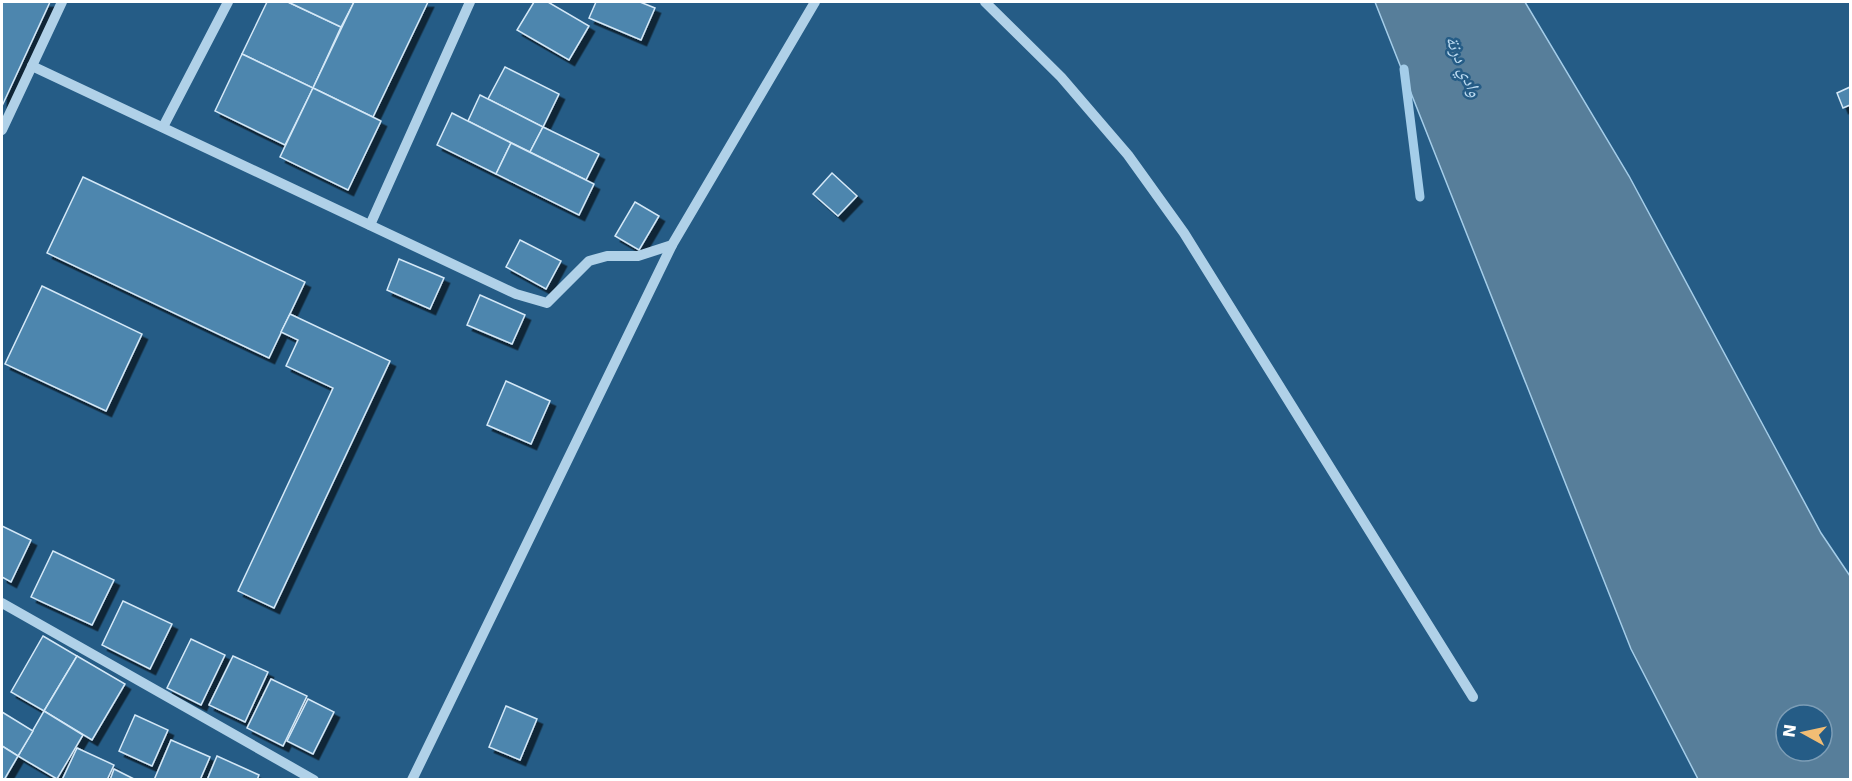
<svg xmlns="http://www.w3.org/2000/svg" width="1852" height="781" font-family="'DejaVu Sans','Noto Naskh Arabic',sans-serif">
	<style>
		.water { fill: #577e9a; stroke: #a4cde9; stroke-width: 1.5; fill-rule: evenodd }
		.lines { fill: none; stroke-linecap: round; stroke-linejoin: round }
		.stream { stroke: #a4cde9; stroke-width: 9 }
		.building { fill: #4d86ae; stroke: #d4e8f7; stroke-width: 1.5; filter: url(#shadow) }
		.minor { stroke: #b0d1e8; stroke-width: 10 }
		.labels { text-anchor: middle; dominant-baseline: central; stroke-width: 5; stroke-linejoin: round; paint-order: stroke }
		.water-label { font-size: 18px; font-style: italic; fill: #bbdaf0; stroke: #255c86 }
	</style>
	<defs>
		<filter id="shadow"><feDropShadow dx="5.5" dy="5.5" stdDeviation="0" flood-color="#0009"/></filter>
	</defs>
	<rect width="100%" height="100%" fill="#255c86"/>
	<!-- water -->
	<path class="water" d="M1375,2H1525L1629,176L1821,533L1850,576V779H1698L1631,649ZM1786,715H1822V751H1786Z"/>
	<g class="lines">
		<!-- stream -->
		<polyline class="stream" points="1404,69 1420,197"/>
	</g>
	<!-- building -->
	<g class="building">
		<polygon points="2,2 50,2 2,106"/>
		<polygon points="267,2 288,2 341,27 313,88 242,54"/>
		<polygon points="288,2 354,2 341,27"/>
		<polygon points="354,2 428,2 373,117 313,88"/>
		<polygon points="534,2 548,2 589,26 569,60 517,30"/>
		<polygon points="596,2 640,2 655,8 641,40 589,18"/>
		<polygon points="242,54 313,88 285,145 215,111"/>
		<polygon points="505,67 559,94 543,127 488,99"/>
		<polygon points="1850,87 1850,105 1843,108 1837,93"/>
		<polygon points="313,88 381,121 348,190 280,157"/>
		<polygon points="480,95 543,127 530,152 468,121"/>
		<polygon points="452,113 511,143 496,174 437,145"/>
		<polygon points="543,127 599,154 586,180 530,152"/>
		<polygon points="511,143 594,184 579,215 496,174"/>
		<polygon points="832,173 857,196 838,216 813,194"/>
		<polygon points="83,177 305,282 269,358 47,253"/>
		<polygon points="635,202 659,216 639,250 615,236"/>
		<polygon points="520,240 561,261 546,289 506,267"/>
		<polygon points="399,259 444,278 430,309 387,290"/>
		<polygon points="42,286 142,334 106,411 5,364"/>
		<polygon points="480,295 525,315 512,344 467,325"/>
		<polygon points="290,314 390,361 274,608 238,591 333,388 286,366 298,340 281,332"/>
		<polygon points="506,381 550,401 531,444 487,425"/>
		<polygon points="2,526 31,540 11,582 2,577"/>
		<polygon points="53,551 114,580 92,625 31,597"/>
		<polygon points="123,601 172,624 150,669 102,645"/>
		<polygon points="43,636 77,656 44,711 11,692"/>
		<polygon points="191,639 225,655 201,705 167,688"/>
		<polygon points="77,656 125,684 92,740 44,711"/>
		<polygon points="233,656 268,672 245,722 209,705"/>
		<polygon points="271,679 307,696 283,746 247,728"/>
		<polygon points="308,699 334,712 313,754 287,741"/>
		<polygon points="506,706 537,719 520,760 489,747"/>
		<polygon points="44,711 83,735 57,779 18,756"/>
		<polygon points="2,712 33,731 18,756 2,746"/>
		<polygon points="135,715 168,730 152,766 119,751"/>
		<polygon points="171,740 210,757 200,780 154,780"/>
		<polygon points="2,746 18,756 4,780 2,780"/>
		<polygon points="77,748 114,765 107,780 62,780"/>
		<polygon points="217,756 259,775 257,780 207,780"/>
		<polygon points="114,769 136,780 110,780"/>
	</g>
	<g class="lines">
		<!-- minor -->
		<g class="minor">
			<polyline points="985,2 1061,77 1128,155 1184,233 1473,697"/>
			<polyline points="32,66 516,294 547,303 589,261 607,256 638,256 672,245"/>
			<polyline points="163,127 228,2"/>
			<polyline points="2,130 62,2"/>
			<polyline points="370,225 470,2"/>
			<polyline points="2,603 314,780"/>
			<polyline points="412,780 672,245 815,2"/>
		</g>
	</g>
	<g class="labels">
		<!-- water labels -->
		<g class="water-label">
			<text transform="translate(1464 66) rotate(67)">وادي درنة</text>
		</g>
	</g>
	<!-- border -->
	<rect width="1852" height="781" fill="none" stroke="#ffffff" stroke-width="6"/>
	<!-- north arrow -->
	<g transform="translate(1804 733) rotate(278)"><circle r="28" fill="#255c86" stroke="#7c9db6" stroke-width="1.5"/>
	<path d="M0-4.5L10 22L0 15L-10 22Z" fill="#f2bd74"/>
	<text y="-9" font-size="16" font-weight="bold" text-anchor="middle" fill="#ffffff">N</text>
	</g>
</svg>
